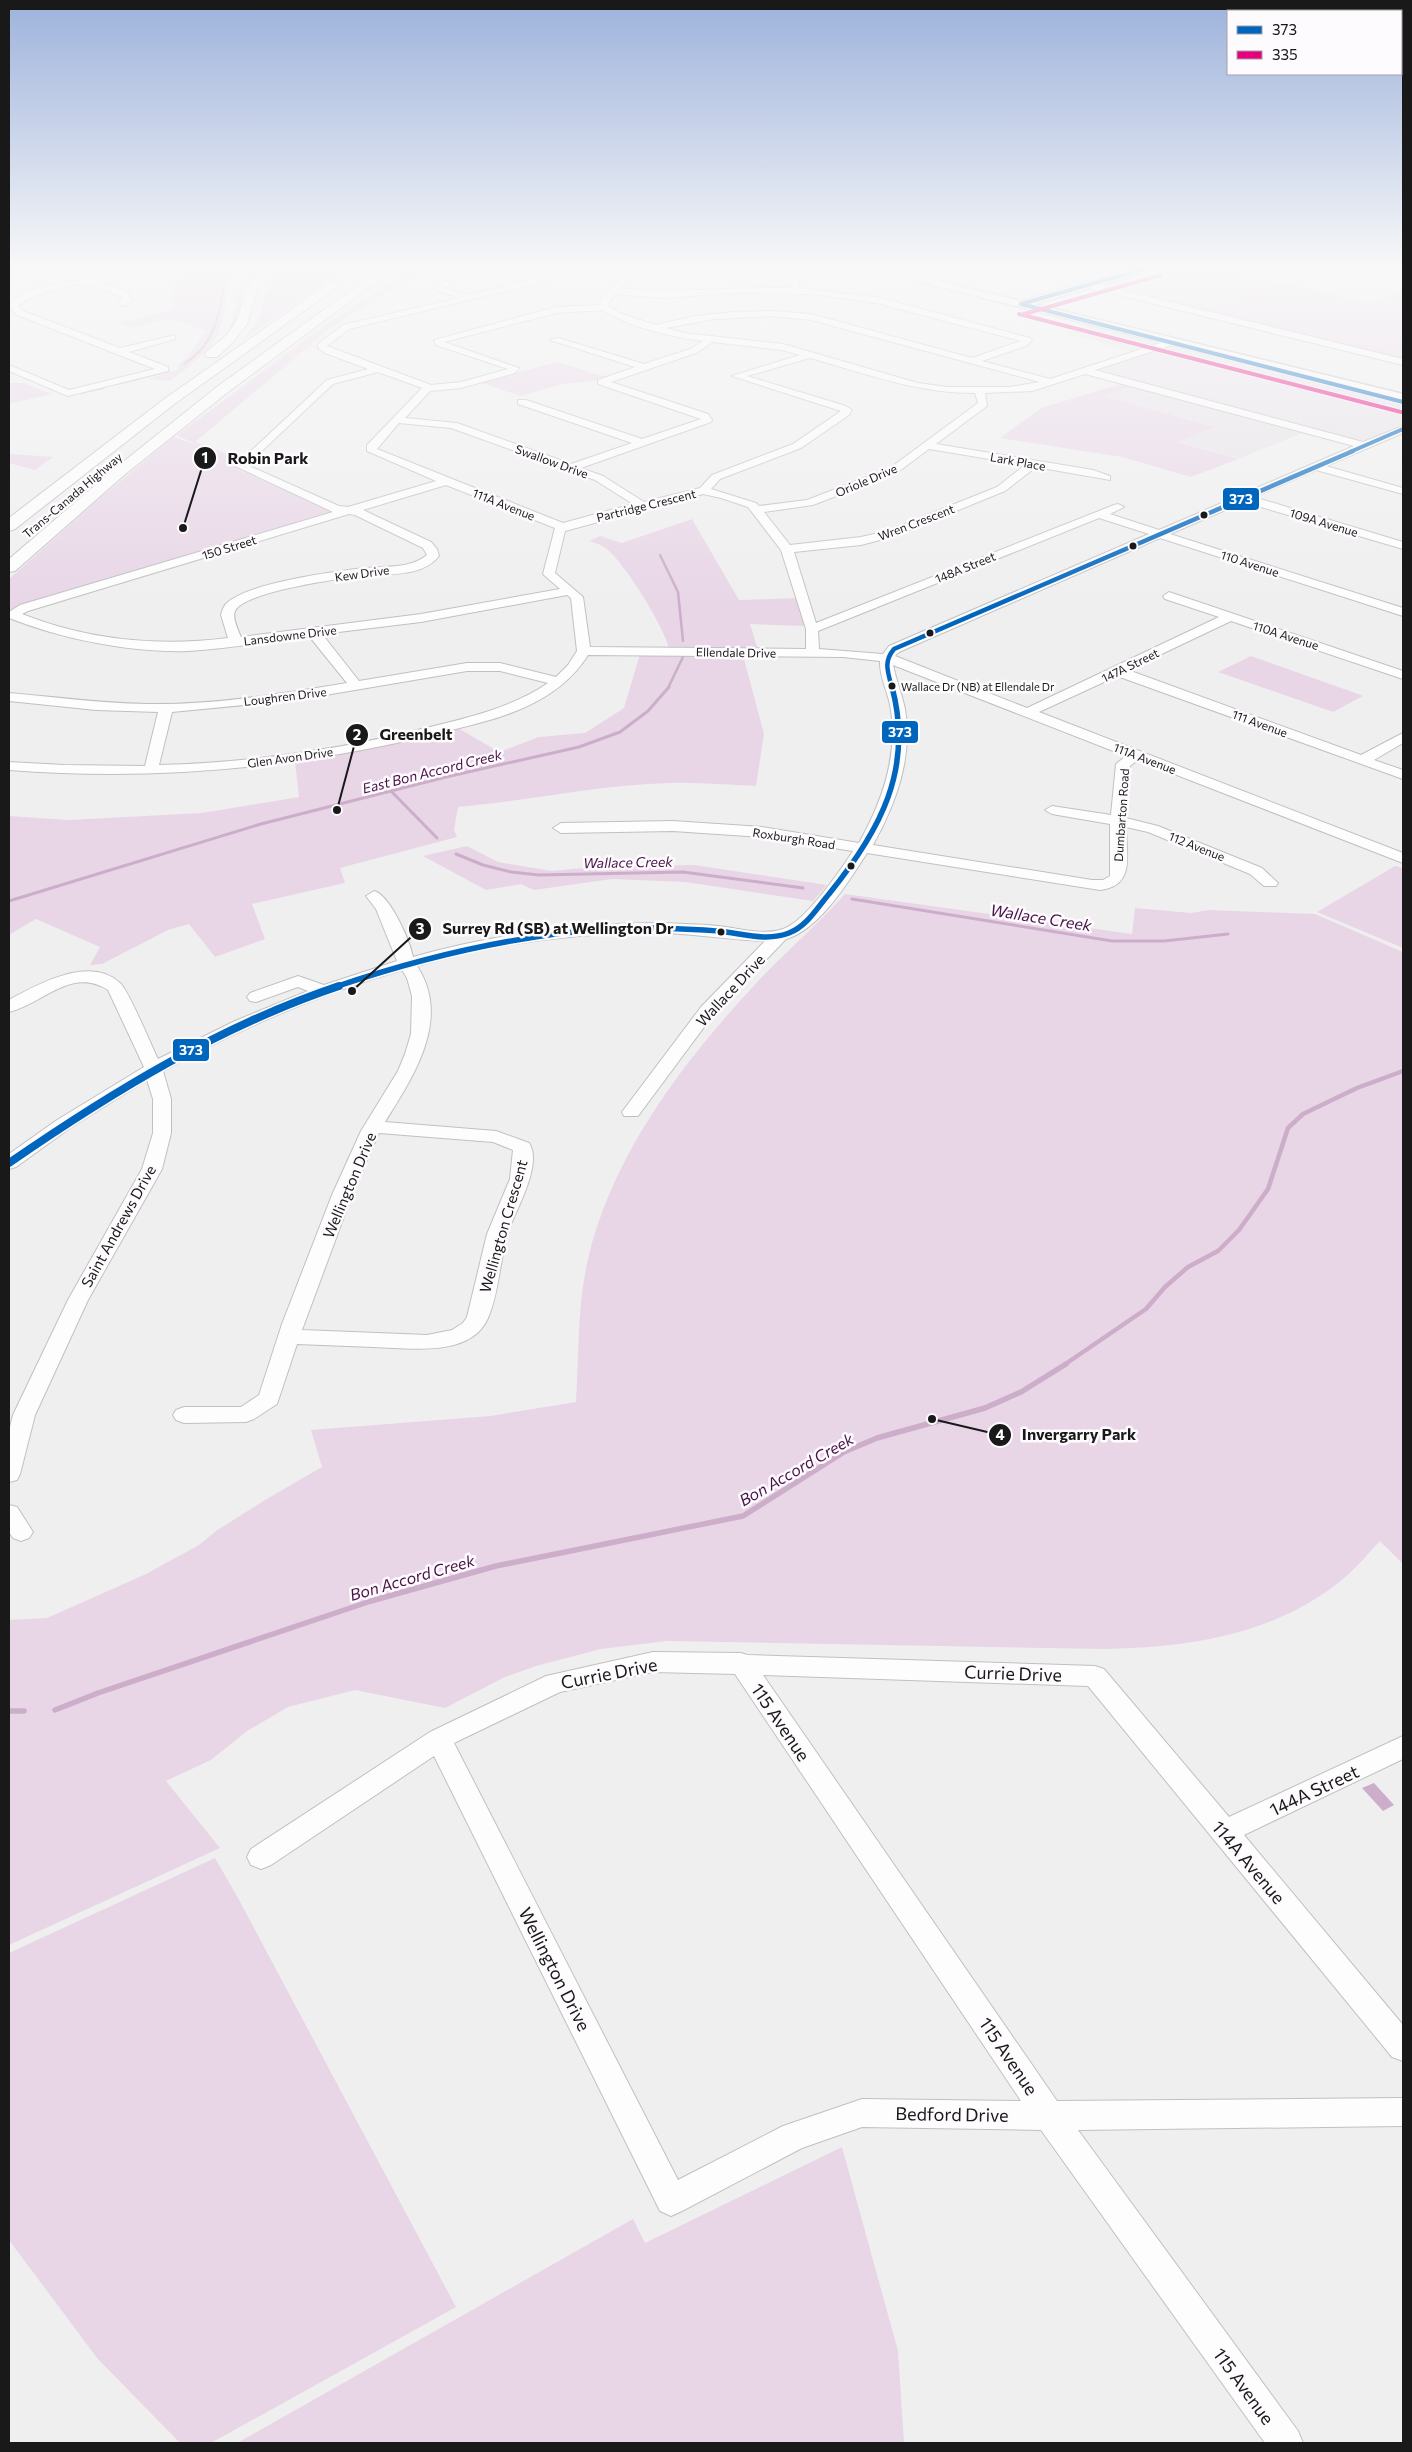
<svg xmlns="http://www.w3.org/2000/svg" width="1412" height="2452" viewBox="0 0 1412 2452" font-family="Commissioner,sans-serif">
<rect width="100%" height="100%" fill="#f0eff0"/>
<path fill="#e8e2e8" d="M1171 265H1202L1282 283 1199 310 1101 286Z
M1092 324 1156 341 1159 343 1134 352 1064 333Z
M1168 346H1178L1403 404V424L1362 442 1096 371Z
M1132 386 1305 432 1238 459 1176 441 1213 426 1103 396Z"/>
<path fill="#e8d6e7" d="M202 265H247C218 285 231 305 219 331 210 352 188 367 170 381L148 379 179 369 177 366 186 359 206 331 171 319 129 328 116 321 133 320 172 310 174 284Z
M259 265H272C230 284 250 296 233 328H230C240 302 232 284 259 265Z
M299 265H352L243 340 260 317 265 295 273 283 272 280 281 273Z
M422 265H440L406 281 333 326 195 442 241 459 235 465 237 469 329 509 330 512 9 611V579L101 497 174 437 199 446 177 435 314 333 381 289Z
M1282 283 1370 303 1403 291V359L1199 310Z
M558 362 606 377 598 380 563 384 521 396 478 382Z
M9 383H24L52 394 9 404Z
M1124 383 1132 386 1104 396 1215 427 1177 442 1238 459 1191 477 1122 457 1000 438 1041 408Z
M12 454 53 457 35 470 9 463V456Z
M692 519 739 600 799 598 805 626 750 624 758 650 669 649C665 628 622 558 604 547 600 544 594 543 589 541L600 536 622 543Z
M640 654 743 655 764 734 756 786C727 785 698 782 669 783 598 785 528 801 458 807L454 830 457 837 340 868 345 883 252 904 265 939 215 957 189 924 168 930 102 964 90 965 100 947 36 919 9 935V816L69 820 202 813 299 797 295 761 369 749 458 728 499 752 539 737 585 733 624 708Z
M1251 656 1361 695 1363 696 1333 712 1218 672Z
M467 846 498 862 552 871 594 867 694 865 827 885 813 901 685 882 612 879 534 890 521 884 486 890 423 856Z
M1395 866 1403 868V948L1317 912Z
M845 894 1132 934 1135 908 1191 913 1209 910 1315 914 1403 952V1564L1380 1541C1365 1557 1351 1574 1333 1587 1267 1636 1184 1648 1104 1649L667 1641 601 1649 536 1666 505 1677 445 1708 355 1690 288 1707 247 1731 211 1760 166 1781 220 1848 9 1945V1620L47 1618 146 1574 199 1545 216 1531 265 1500 322 1467 311 1430 490 1416 576 1402C579 1354 577 1307 588 1259 613 1152 686 1058 760 979 788 950 818 924 845 894Z
M215 1858 238 1898 456 2307 211 2443H180L97 2358 9 2240V1953Z
M842 2147 898 2351 904 2443H237L633 2219 645 2243Z"/>
<path fill="#ccaeca" d="M1374 1783 1394 1805 1383 1811 1362 1788Z"/>
<g fill="none" stroke-linecap="round" stroke-linejoin="round">
<path stroke="#ccaeca" stroke-width="2" d="M184 364C213 346 219 318 224 286
M117 384 169 371
M80 393 103 388"/>
<path stroke="#ccaeca" stroke-width="2.5" d="M660 555 678 592 683 641
M668 688 683 657"/>
<path stroke="#ccaeca" stroke-width="3" d="M391 791 437 838
M456 854 483 865 511 872 539 875 683 872 803 888
M852 899 1112 941H1164L1228 934
M9 901 261 824 446 777 579 747 620 732 648 711 669 687"/>
<path stroke="#ccaeca" stroke-width="4.5" d="M1064 1365 1146 1309 1165 1287 1188 1267 1218 1251 1239 1230 1268 1189 1288 1128 1303 1114 1357 1088 1403 1071"/>
<path stroke="#ccaeca" stroke-width="5.5" d="M55 1710 98 1693 371 1601 496 1566 743 1516 844 1452 877 1438 985 1408 1021 1392 1066 1364
M9 1711H24"/>
<g stroke="#c1c0c1" stroke-width="2">
<path id="minor" d="M27 265H42L9 273V269Z
M140 265H150L137 274 103 283 128 293 132 300 125 306 118 304 123 299 122 297C112 293 102 287 92 285 76 282 30 294 18 306L23 311 120 348 175 335V339L129 352 168 367V371L68 396 9 371V365L69 390 155 369 17 315 9 306C27 276 108 285 140 265Z
M486 265H496L490 268Z
M510 265H523L557 274 595 265H609L630 272 717 265H745L793 277 799 283V288L881 298 1030 338 1032 340 1026 346 982 361 1050 379 1172 339 1177 342 1175 344 1095 370 1363 442 1403 426V433L1326 466 1403 488V494L1316 470 1254 497 1403 542V549L1244 502 1170 534 1403 608V616L1160 538 899 652 895 656 1027 708 1219 617 1165 599 1163 596 1169 592 1403 671V679L1231 621 1128 670 1361 755 1403 733V743L1374 760 1403 770V779L1117 676 1039 712 1403 853V863L1138 760 1130 766 1126 818 1158 826 1262 868 1278 883 1276 886H1264L1250 874 1148 832 1126 827C1126 854 1136 886 1100 890L867 853C849 881 819 930 786 939L713 1015 638 1116H624L622 1112 701 1007 765 941C731 940 697 934 662 933 579 932 496 943 417 966 452 1019 413 1077 385 1122L496 1131 529 1143C542 1162 520 1203 512 1222 499 1253 501 1288 488 1318 471 1358 408 1348 373 1347 348 1346 323 1345 297 1344L277 1404 254 1419 246 1422 184 1423 176 1420 173 1415 176 1410 184 1407H241L259 1395 282 1324 332 1195 361 1131 398 1071 405 1054 411 1034 412 996 407 978 402 970C319 994 239 1029 163 1071L171 1099V1133L162 1169 88 1300 35 1415 20 1474 17 1480 9 1482V1431L13 1415 68 1300 142 1169 153 1133V1099L147 1080 70 1128 16 1167 9 1169V1154L57 1120 144 1067 108 990C72 966 42 1004 9 1012V1000C38 984 90 955 120 983 129 991 151 1045 158 1059L235 1021 308 991 298 987 256 1002 250 1001 247 997 250 993 298 976 324 985 397 961 376 909 366 896 374 891C390 895 410 941 413 957 494 934 578 923 661 923 680 924 699 924 718 926 738 928 763 936 783 929 805 922 840 871 853 851L762 837 673 831 561 833 553 828 561 823 673 821 762 827 859 843C882 802 898 757 891 710 889 694 879 677 880 661L843 657 588 655C554 709 489 721 431 735 292 769 151 781 9 770V762L64 765 145 766 158 712 96 710 9 701V693C54 697 100 703 146 704 213 705 281 694 347 683L309 636C269 641 229 649 188 651 131 653 62 639 9 618V612L20 605 333 512 235 466 327 380 368 369 325 353 318 348V344L343 325 458 298 432 288 445 281 452 283 444 288 468 295 548 276ZM601 268 623 276 601 300 600 305 556 307 434 340 436 345 508 369 461 382 431 385 327 346 349 329ZM733 269 750 270 787 281 791 284V288C734 287 677 293 621 289L632 277ZM730 293 814 294 880 304 1021 341 972 358 811 314 772 311 734 312 695 316 656 325 619 313 609 306V302L616 294 664 298ZM603 310C625 326 675 338 703 341L690 349 644 364 558 338 550 340 635 367 598 380V384L701 419 642 439 526 400H518V404L632 443 571 464 457 423 405 418 430 391 461 388 515 373 519 368 444 342 556 313ZM772 316 811 320 1040 382 1010 387H947L918 383 783 344 684 333 666 328 714 319ZM713 342 782 350 800 355 732 376 841 411 793 444 712 475 700 488 644 502 603 476 581 468 711 422 712 420 708 414 611 382 696 353ZM810 358C867 374 916 393 975 393L978 403 890 468 807 500 759 506 756 503 711 489 720 479 801 448 849 415 852 410 846 406 747 376ZM378 372 422 388 367 445V451L436 481 348 507 339 506 247 465 333 384ZM1085 374 1354 446 1159 530 1110 514 1124 507 1118 504 1114 505 816 623 794 552 861 545 895 536 1005 491 1036 467 1110 480V476L1093 470 936 444 987 406 985 393 1032 391ZM399 423 451 428 595 480 633 504 563 523 377 449ZM929 449 1025 465 997 487 887 531 861 537 790 545 764 512 813 505 898 472ZM446 485 555 528 543 574 560 589 421 614 241 637C238 630 232 618 235 611 243 592 341 578 363 576 387 573 422 578 439 556L437 549 431 542 363 510ZM703 494 721 498 748 507 781 550 806 629V649L590 647 583 597 555 573 565 531ZM349 514 355 515 423 548 427 555C410 569 385 566 364 568 332 572 253 582 228 602 224 605 222 610 221 615L228 638C159 647 87 640 22 614L28 611ZM1099 518 1149 534 889 646 883 654 819 649 818 631ZM567 595 571 598 577 651 568 665 556 677 500 663H467L359 681 322 634 421 622ZM893 665 1126 756 1116 764 1111 815 1052 806 1045 810 1052 814 1110 824V876L1103 880H1092L873 845C896 803 913 758 905 709 902 694 896 680 893 665ZM467 671H500L548 683C513 707 471 717 430 727 342 749 251 763 159 765L172 712 296 700ZM379 1133 493 1142 513 1150 510 1179 487 1234 467 1317 463 1323 452 1330 427 1335 302 1330 352 1195Z
M864 265H909L913 268C904 274 872 272 864 265Z
M1088 282 1403 359V365L1085 287V283Z
M9 1505 17 1507 33 1532 29 1538 21 1541 13 1538 9 1532Z
M653 1652 741 1653 747 1655 1095 1666 1104 1669 1229 1817 1403 1736V1759L1244 1835 1403 2025V2061L1392 2057 1088 1686 763 1675 1057 2101 1403 2098V2126L1078 2130 1298 2431 1303 2443H1265L1041 2130 862 2127 802 2148 682 2211 671 2216 660 2211 434 1756 271 1865 261 1869 251 1865 247 1857 251 1849 430 1732 546 1676ZM653 1672 735 1674 1021 2101 862 2099 783 2126 678 2180 454 1743 560 1692Z"/>
</g>
<g stroke="#c1c0c1" stroke-width="3">
<path id="major" d="M896 265H908L925 276 940 281 1021 301 1147 265H1163L1162 267 1034 304 1403 394V402L932 285 917 280Z"/>
</g>
<g stroke="#c1c0c1" stroke-width="2">
<path id="highway" d="M271 265H286L260 282 247 324 234 341 217 357H207L205 354 207 351C217 343 229 335 235 323 248 298 240 278 271 265Z
M386 265H399L228 392 123 476 15 571 9 572V559L113 470 218 386Z
M332 281 336 282 338 285 336 288 173 405 15 529 9 531V518L163 400Z"/>
</g>
<use href="#minor" fill="#fdfdfd" fill-rule="evenodd"/>
<use href="#major" fill="#fdfdfd" fill-rule="evenodd"/>
<use href="#highway" fill="#fdfdfd" fill-rule="evenodd"/>
<g stroke="#fefbfe" stroke-width="5.5">
<path id="bus-1-far3" d="M1021 304 1403 402
M1021 304 1158 265
M1350 452 1403 429"/>
</g>
<g stroke="#fefbfe" stroke-width="7">
<path id="bus-1-far2" d="M892 688C888 672 883 662 894 649L1353 451"/>
</g>
<g stroke="#fefbfe" stroke-width="9">
<path id="bus-1-far1" d="M335 987C429 955 524 933 623 928 655 927 686 929 718 931 741 933 766 942 789 933 807 926 817 908 829 894 880 831 914 769 892 687"/>
</g>
<g stroke="#fefbfe" stroke-width="11">
<path id="bus-1" d="M9 1163C112 1092 220 1026 339 986"/>
</g>
<g stroke="#fefbfe" stroke-width="5.5">
<path id="bus-2" d="M1019 314 1401 412
M1024 314 1161 275"/>
</g>
<use href="#bus-1-far3" stroke="#0065bd" stroke-width="4"/>
<use href="#bus-1-far2" stroke="#0065bd" stroke-width="4.5"/>
<use href="#bus-1-far1" stroke="#0065bd" stroke-width="5.5"/>
<use href="#bus-1" stroke="#0065bd" stroke-width="8"/>
<use href="#bus-2" stroke="#e5007d" stroke-width="4"/>
</g>
<linearGradient id="sky" x2="0" y2="1"><stop stop-color="#9db2dc"/><stop offset="0.44" stop-color="#f8f8f8"/><stop offset="1" stop-color="#f8f8f8" stop-opacity="0"/></linearGradient>
<rect width="1412" height="608" fill="url(#sky)"/>
<g fill="#1a191a" stroke="#fefbfe" stroke-width="2">
<circle cx="1204" cy="515" r="4.5"/>
<circle cx="1133" cy="546" r="4.5"/>
<circle cx="930" cy="633" r="4.5"/>
<circle cx="892" cy="686" r="4.5"/>
<circle cx="851" cy="866" r="4.5"/>
<circle cx="721" cy="932" r="4.5"/>
</g>
<g text-anchor="middle" dominant-baseline="central" stroke-width="5" stroke-linejoin="round" paint-order="stroke">
<g font-size="11" fill="#1a191a" stroke="#fefbfe" text-anchor="start">
<text x="901" y="686">Wallace Dr (NB) at Ellendale Dr</text>
</g>
<g font-size="12" fill="#1a191a" stroke="#fefbfe">
<text transform="translate(552 461) rotate(20)">Swallow Drive</text>
<text transform="translate(1018 461) rotate(10)">Lark Place</text>
<text transform="translate(866 480) rotate(-23)">Oriole Drive</text>
<text transform="translate(72 495) rotate(-40)">Trans-Canada Highway</text>
<text transform="translate(504 504) rotate(22)">111A Avenue</text>
<text transform="translate(646 505) rotate(-14)">Partridge Crescent</text>
<text transform="translate(916 522) rotate(-21)">Wren Crescent</text>
<text transform="translate(1324 522) rotate(17)">109A Avenue</text>
<text transform="translate(229 547) rotate(-17)">150 Street</text>
<text transform="translate(1250 563) rotate(18)">110 Avenue</text>
<text transform="translate(965 567) rotate(-22)">148A Street</text>
<text transform="translate(362 573) rotate(-8)">Kew Drive</text>
<text transform="translate(290 635) rotate(-7)">Lansdowne Drive</text>
<text transform="translate(1286 635) rotate(18)">110A Avenue</text>
<text transform="translate(736 652) rotate(1)">Ellendale Drive</text>
<text transform="translate(1130 665) rotate(-26)">147A Street</text>
<text transform="translate(285 696) rotate(-7)">Loughren Drive</text>
<text transform="translate(1260 723) rotate(20)">111 Avenue</text>
<text transform="translate(290 757) rotate(-8)">Glen Avon Drive</text>
<text transform="translate(1145 758) rotate(21)">111A Avenue</text>
<text transform="translate(1121 815) rotate(-86)">Dumbarton Road</text>
<text transform="translate(794 838) rotate(9)">Roxburgh Road</text>
<text transform="translate(1197 846) rotate(22)">112 Avenue</text>
</g>
<g font-size="14" font-style="italic" fill="#481347" stroke="#fefbfe">
<text transform="translate(432 771) rotate(-14)">East Bon Accord Creek</text>
<text transform="translate(628 862) rotate(-1)">Wallace Creek</text>
</g>
<g font-size="15" fill="#1a191a" stroke="#fefbfe">
<text transform="translate(730 990) rotate(-47)">Wallace Drive</text>
<text transform="translate(349 1185) rotate(-67)">Wellington Drive</text>
<text transform="translate(118 1226) rotate(-61)">Saint Andrews Drive</text>
<text transform="translate(503 1226) rotate(-74)">Wellington Crescent</text>
</g>
<g font-size="16" font-style="italic" fill="#481347" stroke="#fefbfe">
<text transform="translate(1041 917) rotate(9)">Wallace Creek</text>
<text transform="translate(796 1469) rotate(-30)">Bon Accord Creek</text>
<text transform="translate(412 1577) rotate(-16)">Bon Accord Creek</text>
</g>
<g font-size="18" fill="#1a191a" stroke="#fefbfe">
<text transform="translate(609 1673) rotate(-11)">Currie Drive</text>
<text transform="translate(1013 1673) rotate(2)">Currie Drive</text>
<text transform="translate(781 1722) rotate(56)">115 Avenue</text>
<text transform="translate(1314 1790) rotate(-25)">144A Street</text>
<text transform="translate(1249 1862) rotate(50)">114A Avenue</text>
<text transform="translate(555 1969) rotate(63)">Wellington Drive</text>
<text transform="translate(1009 2056) rotate(56)">115 Avenue</text>
<text transform="translate(952 2114) rotate(1)">Bedford Drive</text>
<text transform="translate(1244 2386) rotate(54)">115 Avenue</text>
</g>
</g>
<path fill="none" stroke="#1a191a" stroke-width="2" d="M183 528L205 458M337 810L357 735M352 991L420 929M932 1419L1000 1435"/>
<g fill="#1a191a" stroke="#fefbfe" stroke-width="2">
<circle cx="183" cy="528" r="5"/>
<circle cx="337" cy="810" r="5"/>
<circle cx="352" cy="991" r="5"/>
<circle cx="932" cy="1419" r="5"/>
<circle cx="205" cy="458" r="12"/>
<circle cx="357" cy="735" r="12"/>
<circle cx="420" cy="929" r="12"/>
<circle cx="1000" cy="1435" r="12"/>
</g>
<g font-size="15" text-anchor="middle" font-weight="bold" fill="#fff">
<text x="205" y="463">1</text>
<text x="357" y="740">2</text>
<text x="420" y="934">3</text>
<text x="1000" y="1440">4</text>
</g>
<g font-size="16" text-anchor="middle" font-weight="bold" fill="#1a191a" stroke="#fefbfe" stroke-width="5" stroke-linejoin="round" paint-order="stroke">
<text x="268" y="464">Robin Park</text>
<text x="416" y="740">Greenbelt</text>
<text x="558" y="934">Surrey Rd (SB) at Wellington Dr</text>
<text x="1079" y="1440">Invergarry Park</text>
</g>
<g stroke="#fefbfe" stroke-width="2">
<rect x="1222" y="487" width="38" height="24" rx="5" fill="#0065bd"/>
<rect x="881" y="720" width="38" height="24" rx="5" fill="#0065bd"/>
<rect x="172" y="1038" width="38" height="24" rx="5" fill="#0065bd"/>
</g>
<g font-size="14" text-anchor="middle" font-weight="bold" fill="#fff">
<text x="1241" y="504">373</text>
<text x="900" y="737">373</text>
<text x="191" y="1055">373</text>
</g>
<rect width="1412" height="2452" fill="none" stroke="#1a191a" stroke-width="20"/>
<rect x="1227" y="10" width="175" height="65" fill="#fefbfe" stroke="#a3a1a3"/>
<rect x="1237" y="26" width="25" height="8" fill="#0065bd" stroke="#a3a1a3"/>
<text x="1272" y="35" font-size="15" fill="#1a191a">373</text>
<rect x="1237" y="51" width="25" height="8" fill="#e5007d" stroke="#a3a1a3"/>
<text x="1272" y="60" font-size="15" fill="#1a191a">335</text>
</svg>
